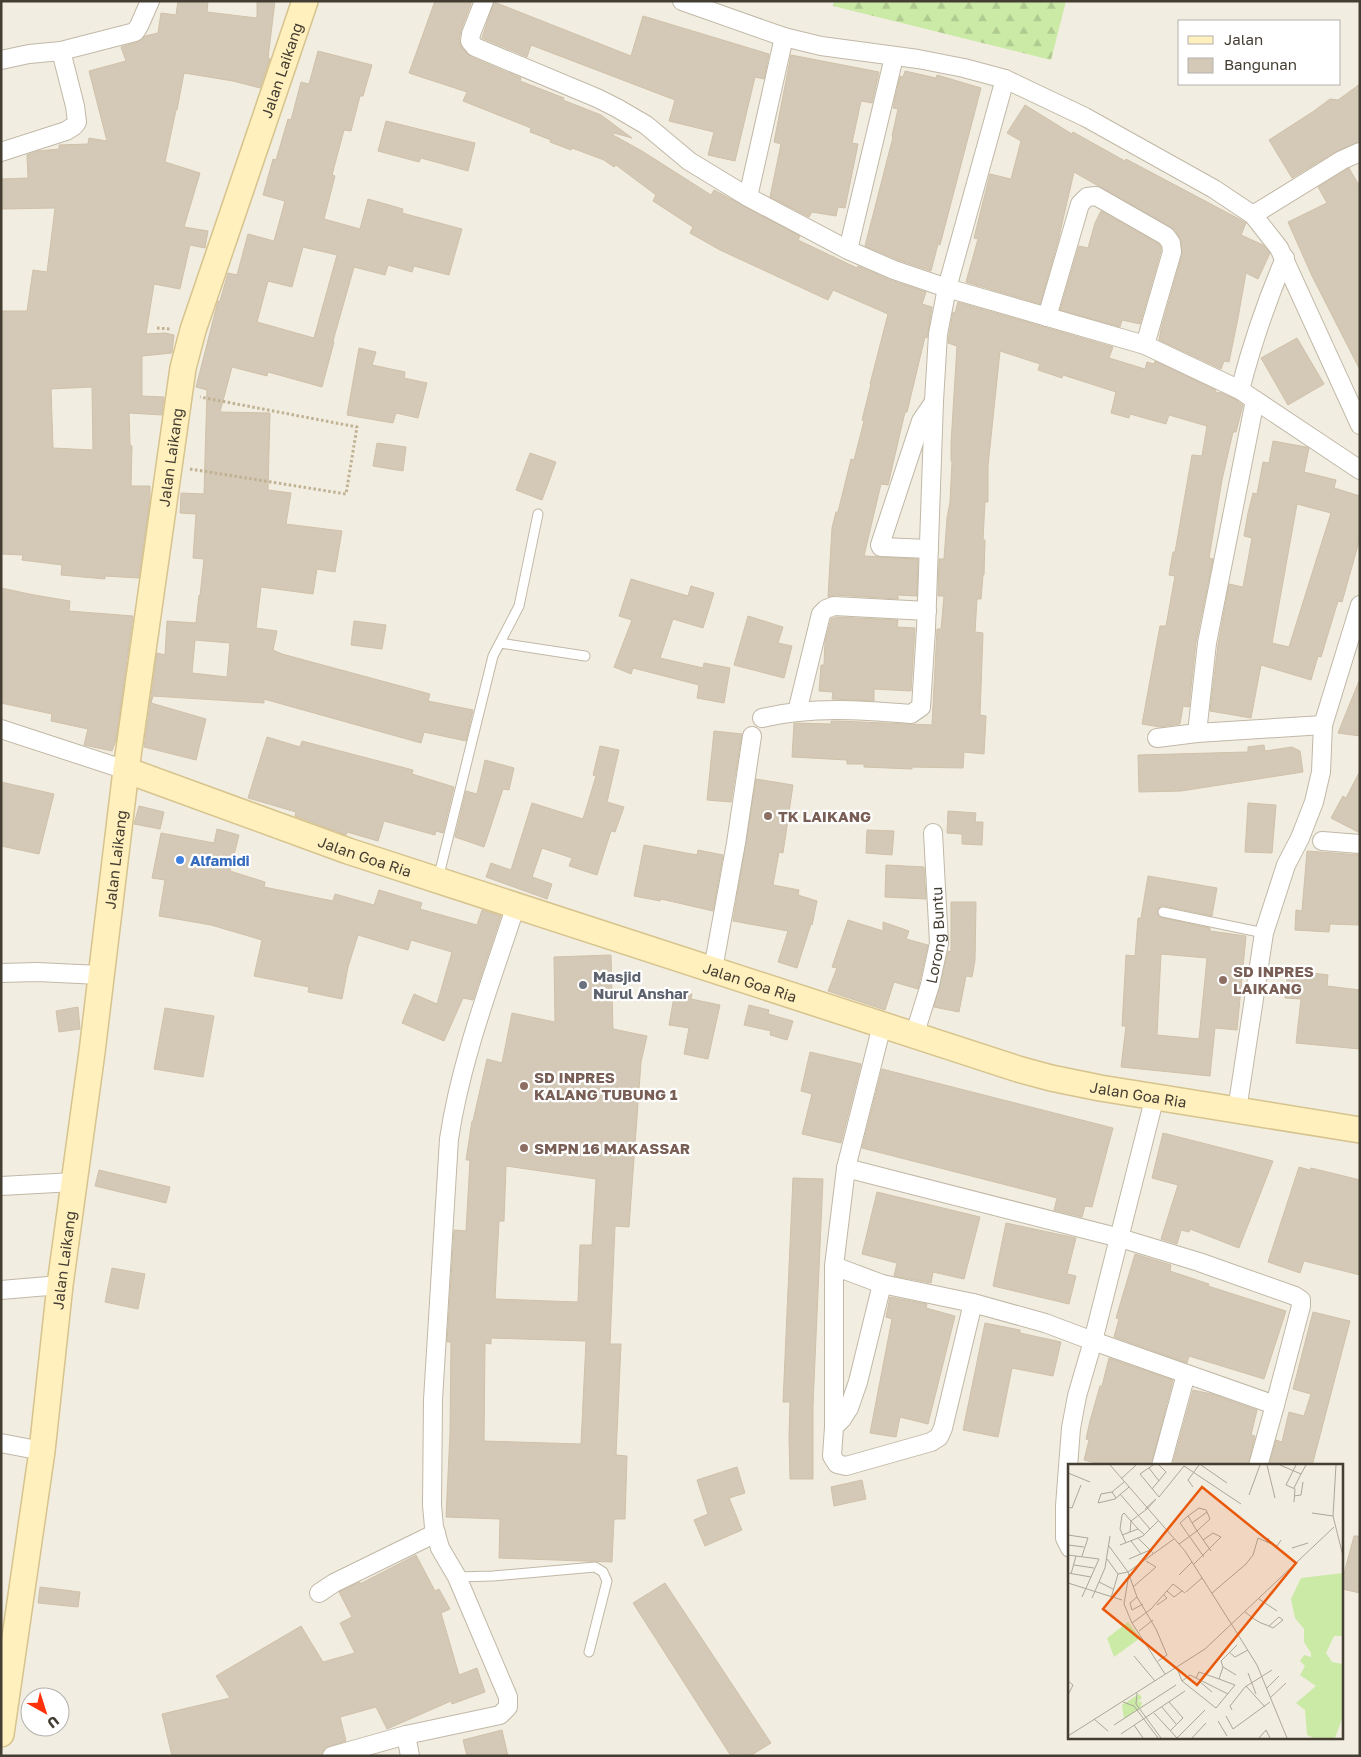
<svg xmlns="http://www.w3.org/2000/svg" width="1361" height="1757" viewBox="0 0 1361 1757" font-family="'Golos Text',sans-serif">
<defs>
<pattern id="forest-firs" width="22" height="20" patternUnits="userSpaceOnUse" patternTransform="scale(1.25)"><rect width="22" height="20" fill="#cbeaa6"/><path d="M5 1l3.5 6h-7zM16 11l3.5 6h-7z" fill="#b0ca8f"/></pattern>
</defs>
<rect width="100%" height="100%" fill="#f2ede1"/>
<path fill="url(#forest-firs)" d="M834 1H1066L1051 60 833 6Z"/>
<path fill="#d4c9b6" stroke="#d0c1a9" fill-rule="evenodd" d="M178 1H208L207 12 257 18V1H275L268 58 270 59 260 88 233 81 184 73 177 110H176L165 162 200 173 184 227 208 231 205 248 190 245 180 289 154 284 146 334 165 333 174 335 172 353 142 356V396L164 397 162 415 129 413 130 445 132 446 131 486H150V499L139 578 105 576V579L61 575 62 565 22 560 23 555 1 554V311H27L33 270 47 272 55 208 1 209V179L28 178 27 155 38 151 59 149V145L88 144 89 138 107 141 89 71 126 61 121 47 138 42 145 36 158 33 161 13 176 15ZM92 387 93 450 53 448 51 389Z
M435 1H472L461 30 459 40 462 48 471 57 521 78 520 81 564 98 563 100 601 115 632 138 614 133 613 135 642 151 711 195 714 190 800 236 798 240 857 268 858 266 890 280 926 292 922 304 932 307 927 338 925 337 907 412H905L888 485 881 484 864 556 918 559 917 596 898 595V599L835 595 828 597 832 528 836 512H838L851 459 854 460 864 421 862 420 871 384H870L888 314 833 290 828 300 720 250 690 233 693 227 653 201 656 195 616 165 614 167 604 160 572 148 571 150 550 142 551 140 530 132 531 128 463 101 467 92 409 73Z
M494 2 631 56 643 16 769 54 764 79 755 77 735 161 708 155 714 132 669 121 675 100 531 45 527 57 482 38Z
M318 51 372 65 363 96H360L351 131 344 130 332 175 335 176 324 219 360 229 368 199 403 209 402 213 462 229 449 275 414 266 412 272 388 265 385 275 354 267 333 341 334 342 322 387 268 372 267 376 232 367 220 412 270 413 268 490 291 493 286 524 342 531 335 572 317 569 313 594 261 587 256 628 277 631 273 650 282 654 430 694 428 701 473 710 466 741 424 732 421 743 264 699V703L153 696 151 703 206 719 196 760 144 747 157 653 165 655 167 621 196 623 199 595 200 596 204 559 193 558 196 514 180 513 181 493 204 494 207 390 196 387 218 301H220L228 273 237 275 248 234 274 241 285 201 263 195 273 159 276 160 288 119 291 120 301 82 309 84ZM303 247 337 255 314 338 257 322 268 281 292 287ZM195 640 230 643 227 677 192 673Z
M791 55 879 72 872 103 861 101 852 143 858 144 845 208 838 207 836 216 812 212 809 217 770 197 781 144 774 142Z
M905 71 936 78 937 75 981 88 940 245 938 244 931 271 898 260 865 246 893 137 892 136 898 109 893 108 900 76 903 77Z
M1360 84V142L1337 151 1292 178 1269 140 1314 111 1330 99 1338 100Z
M1025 105 1072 134 1073 132 1125 161 1126 159 1241 220 1246 223 1241 235 1263 245 1270 253 1258 279 1246 273 1238 318 1229 362 1224 361 1221 369 1159 340 1161 329 1182 255 1181 241 1175 230 1074 172 1058 241 1040 304 966 282 978 239 974 238 990 174 1011 179 1021 141 1007 133Z
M386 121 475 143 468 171 421 158 419 162 378 151Z
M1349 168 1360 187V370L1312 276 1288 222 1327 203 1318 187Z
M1101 211 1159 244 1161 247V251L1140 324 1122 320 1120 327 1060 310 1079 246 1088 248 1095 223Z
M958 302 1113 347 1109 358 1145 369 1147 362 1154 364 1155 361 1216 390 1215 392 1222 393 1235 399 1243 405 1236 432H1233L1222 480 1209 558 1213 559 1196 642 1189 707 1183 706 1180 724 1160 727 1142 724 1160 626H1166L1175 576 1169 575 1173 552H1175L1192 455 1202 456 1207 426 1169 415 1166 424 1130 414 1129 418 1111 413 1116 392 1063 375 1062 378 1038 370 1040 364 1000 351 988 466V502H985L983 540H985L984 575H983L981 599H977L975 632 983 633 980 715 986 716 984 754 964 752 963 768 912 767V769L864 767V764H847V760L792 757 794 723 831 724V721H837L932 725 937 629H941L944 596H938L939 559H944L947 518 950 502 952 461H951V443L957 346 948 343 949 335 953 312 955 313Z
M1297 338 1324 384 1288 405 1261 358Z
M359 348 376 352 372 365 405 372 404 378 427 383 418 418 396 413 393 423 347 415Z
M1273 441 1306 447 1309 448 1304 472 1336 480 1334 488 1360 496V538L1342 602 1338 601 1321 657 1318 656 1311 680 1261 665 1251 718 1210 711 1218 645 1229 584 1243 587 1252 538 1244 536 1248 513 1253 493 1257 494 1263 462 1269 463ZM1297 504 1331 513 1289 647 1272 643Z
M377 443 406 447 403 471 373 466Z
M530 453 556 462 542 500 516 490Z
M631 579 688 596 691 586 714 593 703 628 673 619 660 658 703 668 704 663 730 668 724 703 697 698 699 685 633 668 631 674 614 667 632 620 619 616Z
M1 588 34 595 70 601 69 611 133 616 116 740 112 751 84 745 88 729 51 721 52 714 1 703Z
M748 616 783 627 778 643 792 646 784 678 734 665Z
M836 617 898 620 897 627 915 628 911 691 874 689V701L832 699 833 692 819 691 821 665H824L825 642 831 619Z
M354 621 386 625 382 649 351 645Z
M1359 681 1360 736 1338 733Z
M714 731 742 734 731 802 707 800Z
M267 737 300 747 302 741 413 770 412 774 454 787 443 833 436 831 435 835 384 821 378 841 347 832 346 835 338 832 295 816 296 812 248 798Z
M1264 745 1265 751 1292 747 1300 751 1303 772 1181 791 1139 792 1138 755 1248 752V747Z
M600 746 619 750 607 802 624 807 615 832 611 831 597 875 569 866 572 858 542 848 532 877 552 884 547 899 486 877 491 863 511 870 532 803 583 819 596 776 593 775Z
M485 760 514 768 509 790 503 789 484 847 455 837 466 791 477 794Z
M1360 771V833L1331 818 1343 796 1346 798Z
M756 779 793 785 783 853 779 852 773 885 799 890 798 895 817 901 812 925 811 924 797 968 778 962 788 931 733 921Z
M1 782 54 794 39 854 1 846Z
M1248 803 1276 805 1272 853 1245 852Z
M139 806 164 812 160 829 134 824Z
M948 811 976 813 975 822H983L982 845 962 844V834L947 833Z
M217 829 239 835 230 871 265 882 264 887 333 901 335 894 374 905 379 890 422 903 420 909 477 925 482 910 501 916 473 1000 463 998 444 1041 402 1023 414 994 437 1004 452 952 411 940 408 950 358 935 348 967 342 999 308 992 309 987 254 976 262 940 211 925 159 916 165 880 152 878 161 833 214 843Z
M867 830 894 831 892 855 866 853Z
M644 845 697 855 698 850 723 855 713 911 661 899 660 901 634 896Z
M1307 851 1360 855V925L1330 924 1329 932 1295 930 1296 910 1302 911Z
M886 865 924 867 926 899 885 897Z
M1148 876 1217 888 1212 916 1164 906H1161L1157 910 1159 917 1210 928V931L1246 936 1237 1030 1215 1028 1210 1076 1121 1067 1126 1026H1122L1126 955 1135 956 1138 918H1141ZM1161 954 1207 958 1199 1039 1157 1035Z
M951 902H976L975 960 972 977 966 976 959 1012 934 1007 948 951 951 952Z
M848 920 883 931V922L909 931 906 939 928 945 918 989 894 982 885 1010 828 991 837 968 832 967Z
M611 955 613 1029 647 1036 641 1062 629 1227 615 1226 610 1344H621L616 1455 627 1456 625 1519H614L612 1562 499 1558 500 1519 446 1517 450 1433 451 1342H447L454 1230 466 1231 470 1160H466L472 1121H473L487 1059 502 1063 512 1013 555 1022 554 957ZM506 1166 596 1179 592 1245H580L578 1302 495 1299 499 1221H504ZM491 1338 586 1341 581 1444 484 1441 485 1343 491 1344Z
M1288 970 1328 975 1327 986 1360 990V1049L1296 1043 1301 999 1285 998Z
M675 991 692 994 691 999 720 1005 708 1059 684 1054 689 1028 669 1025Z
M749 1005 769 1010 768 1014 793 1021 787 1040 770 1035 771 1031 744 1025Z
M78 1007 80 1029 59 1032 56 1011Z
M165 1008 214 1016 203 1077 154 1069Z
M810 1052 861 1064 841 1143 802 1134 812 1094 801 1091Z
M882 1069 1113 1128 1092 1207 1085 1206 1082 1217 1054 1210 1057 1198 862 1148Z
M1163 1133 1273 1161 1239 1248 1190 1229 1189 1232 1181 1230 1177 1244 1161 1239 1178 1185 1152 1178Z
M1299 1167 1310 1170 1311 1168 1360 1180V1275L1304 1261 1300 1273 1268 1262Z
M99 1170 170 1187 166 1203 95 1186Z
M793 1178 823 1179 813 1405V1479H790L789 1437 790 1402H783Z
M877 1192 980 1217 964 1279 933 1272 931 1283 894 1276 897 1263 862 1254Z
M1006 1223 1076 1238 1067 1274 1076 1276 1069 1304 993 1286Z
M1135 1254 1171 1265 1170 1271 1209 1284 1208 1286 1286 1311 1264 1379 1189 1356 1187 1363 1114 1337 1119 1319 1116 1318Z
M112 1268 145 1274 138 1309 105 1302Z
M890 1297 927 1304 926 1308 955 1316 928 1424 900 1417 896 1437 870 1433 892 1319 886 1317Z
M1313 1312 1350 1321 1312 1466H1269L1276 1440 1282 1442 1289 1412 1304 1416 1311 1394 1293 1389Z
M985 1323 1020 1330V1333L1061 1342 1053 1376 1012 1368 998 1437 963 1430Z
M1109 1358 1173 1380 1151 1466H1108L1084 1460 1089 1440 1086 1439 1090 1421 1100 1386H1102Z
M1193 1390 1212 1394 1257 1410 1251 1435 1255 1436 1248 1466H1172Z
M737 1467 745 1493 729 1498 742 1530 705 1546 694 1520 708 1514 697 1480Z
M862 1480 866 1499 834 1506 831 1487Z
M1354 1536H1360V1593L1342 1589V1581Z
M416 1555 435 1591 439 1589 450 1609 441 1613 459 1675 477 1668 485 1692 452 1704 451 1701 387 1729 376 1707 340 1717 346 1741 325 1748 322 1756H172L162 1714 230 1698 216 1676 301 1626 323 1662 355 1653 340 1623 352 1617 339 1592 360 1582V1584Z
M665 1583 771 1743 750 1756H731L633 1603Z
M40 1587 80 1592 78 1607 38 1603Z
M502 1730 508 1756H467L463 1740Z"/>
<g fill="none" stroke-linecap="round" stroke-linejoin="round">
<g stroke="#c1b8a6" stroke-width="11">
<path id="lane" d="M500 643 585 656
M438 879 493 656 519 606 538 514
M1163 912 1264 933
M457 1577 493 1576 595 1567 603 1572 607 1581 589 1652"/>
</g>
<g stroke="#c1b8a6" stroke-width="20">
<g id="street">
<path d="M484 1 471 34 470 41 475 47 597 98 617 108 646 125 689 161 748 197 848 250 894 270 947 288 1145 345 1240 390 1360 470"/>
<path d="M682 1 784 37 821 46 918 59 964 68 1005 79 1085 117 1214 189 1253 215 1279 248 1360 425"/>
<path d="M1 60 29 54 61 51 135 32 139 26 150 1"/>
<path d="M1 152 66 131 74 126 77 122 75 106 61 51"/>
<path d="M748 197 784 37"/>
<path d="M1253 215 1342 160 1360 152"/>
<path d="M848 250 894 57"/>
<path d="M1047 317 1080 204 1087 197 1096 196 1166 236 1171 243 1172 252 1145 345"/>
<path d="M1240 390C1252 344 1266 302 1285 258"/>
<path d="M1255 400 1207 643 1197 733 1323 725"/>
<path d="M929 549 881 547 880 545 921 421 934 402"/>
<path d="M797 712 821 614 826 609 834 606 927 611"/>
<path d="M762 718C811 706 862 710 911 714L921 707 926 629 934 401 938 334 947 288 1005 79"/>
<path d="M1 729 126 770"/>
<path d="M1157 738 1197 733"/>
<path d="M1322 841 1360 844"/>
<path d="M713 969 736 843 752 736"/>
<path d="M1 973 37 972 100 975"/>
<path d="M882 1025 846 1168 834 1266V1427L832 1456 837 1464 846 1466 931 1442 939 1437 943 1428 973 1303"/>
<path id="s1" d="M914 1036 930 985 939 943 933 833"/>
<path d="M1155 1096 1093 1341 1275 1405 1258 1466"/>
<path d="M1237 1110 1264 933 1286 865 1300 838 1314 802 1321 772 1323 725 1360 605"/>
<path d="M846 1168 1120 1238 1199 1262 1295 1296 1301 1300V1306L1275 1405"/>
<path d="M1 1186 74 1182"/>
<path d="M834 1266 882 1284 973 1303 1045 1323 1093 1341 1077 1396 1071 1428 1065 1506V1538L1070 1548"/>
<path d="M1 1290 60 1285"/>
<path d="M834 1427 842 1419 849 1408 858 1382 882 1284"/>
<path d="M1 1443 42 1451"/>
<path d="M1161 1466 1186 1374"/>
<path d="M319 1593 334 1583 436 1533"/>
<path d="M332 1756 406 1735"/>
<path d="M410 1756 406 1735 500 1715 508 1707V1697L457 1577 440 1548 434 1527 432 1505 433 1400 449 1139C461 1059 491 982 516 905"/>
</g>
</g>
<g stroke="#d6c38d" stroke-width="28">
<g id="secondary">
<path id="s2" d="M126 770 348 851 1018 1069 1051 1078 1100 1088 1360 1130"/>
<path id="s3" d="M1 1734 42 1451 60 1285 92 1052 126 770 183 368 193 330 305 1"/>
</g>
</g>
<path stroke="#c1b193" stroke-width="3" stroke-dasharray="2.5 2.5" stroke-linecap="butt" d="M157 328 170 329
M190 469 346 494 357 427 200 397"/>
<use href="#lane" stroke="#fff" stroke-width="9"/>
<use href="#street" stroke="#fff" stroke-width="18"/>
<use href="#secondary" stroke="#fff0be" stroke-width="25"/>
</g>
<g fill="#8d6e63" stroke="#fff" stroke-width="2">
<circle cx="768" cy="816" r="5"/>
<circle cx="1223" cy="980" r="5"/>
<circle cx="524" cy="1086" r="5"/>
<circle cx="524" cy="1148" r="5"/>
</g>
<circle fill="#3f7fe0" stroke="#fff" stroke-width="2" cx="180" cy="860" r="5"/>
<circle fill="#6b7280" stroke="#fff" stroke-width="2" cx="583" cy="985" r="5"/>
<g text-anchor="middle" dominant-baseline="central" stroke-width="4.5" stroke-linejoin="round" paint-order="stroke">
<g font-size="15" fill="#443d32" stroke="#fff">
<text stroke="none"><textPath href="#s3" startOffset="1692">Jalan Laikang</textPath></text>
<text stroke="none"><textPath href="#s3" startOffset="1288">Jalan Laikang</textPath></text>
<text stroke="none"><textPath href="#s2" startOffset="254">Jalan Goa Ria</textPath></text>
<text stroke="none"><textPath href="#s3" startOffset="882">Jalan Laikang</textPath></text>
<text stroke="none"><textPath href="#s1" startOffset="104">Lorong Buntu</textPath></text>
<text stroke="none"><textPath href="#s2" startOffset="659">Jalan Goa Ria</textPath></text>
<text stroke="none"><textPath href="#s2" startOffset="1064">Jalan Goa Ria</textPath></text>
<text stroke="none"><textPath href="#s3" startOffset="478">Jalan Laikang</textPath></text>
</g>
<g font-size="15" font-weight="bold" fill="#785e54" stroke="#fff" text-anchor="start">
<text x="778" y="816">TK LAIKANG</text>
<text x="1233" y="971">SD INPRES<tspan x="1233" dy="17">LAIKANG</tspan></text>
<text x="534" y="1077">SD INPRES<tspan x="534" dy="17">KALANG TUBUNG 1</tspan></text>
<text x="534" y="1148">SMPN 16 MAKASSAR</text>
</g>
<g font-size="15" font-weight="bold" fill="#366cbe" stroke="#fff" text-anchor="start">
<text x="190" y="860">Alfamidi</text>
</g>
<g font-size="15" font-weight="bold" fill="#5b616d" stroke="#fff" text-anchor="start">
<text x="593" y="976">Masjid<tspan x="593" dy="17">Nurul Anshar</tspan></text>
</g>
</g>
<g transform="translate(1068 1464)">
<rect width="275" height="275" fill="#f2ede1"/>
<path d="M60 158 72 174 46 193 39 174ZM71 230 74 234 70 237 74 238 73 242 77 240 56 255 54 241Z" fill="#cbeaa6"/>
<path d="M275 109V172H266L258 189 264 198 275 200V252L267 274H246L239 271 237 246 228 239 248 222 232 211 237 202 232 197 236 191 243 193V189L236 178V165L227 154 223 135 233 114Z" fill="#cbeaa6"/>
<path fill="none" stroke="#aca79b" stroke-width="1" d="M42 1 117 87 164 161M85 1 72 10 91 33M133 1 159 19M199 1 207 34M212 1 233 10 238 1M268 1 265 52 275 92M116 2 173 40M81 4 91 17M0 9 22 18M53 15 68 1M125 23 120 16 131 1M226 24 233 10M84 25 98 8 91 1M44 28 56 18M52 30 82 65M181 31 192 1M226 32 233 31 235 18M91 33 116 2M48 34 44 28 33 30 30 39 47 35 61 23M226 38 227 25 218 21 228 1M0 43 4 44 13 21M139 48 142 55 129 67 143 87M244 49 265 52M120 52 112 59 136 93M62 68 63 57 70 65M0 71 20 74 14 92M54 71 70 65 77 71M70 74 85 89M63 77 73 90M199 78 209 82 213 76M58 79 52 65 54 51 56 49 63 57 79 45 88 35 77 45M111 80 129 67 120 52 131 44 138 46 139 48 124 59M0 81 16 83M52 81 75 72 90 57M41 82 60 108 69 133 88 165 99 191 90 197M224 84 240 79M0 91 31 95 14 133M39 95 50 110 60 108 106 75M61 95 82 86M126 100 153 73 145 69 135 76M6 101 26 104M0 109 23 113M3 110 8 92M61 110 56 140 64 159 97 210M111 111 124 98M31 118 45 125M0 119 54 136M65 123 88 103 78 97M99 127 106 133 114 127M118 128 134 114M144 129 178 100 185 91 190 74 199 78 201 74M69 133 62 139 64 146 75 140M24 134 37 104 42 72M43 134 50 110M191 135 209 147M89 141 99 134 96 131M177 148 186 155 193 159 201 162 205 164 215 156 211 153 201 162M64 159 83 145 105 120 117 129M164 161 189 201 219 274M71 167 85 156M161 188 167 193 180 186M66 192 87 217M109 204 114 217 122 211 160 230M180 209 188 230M168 211 155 203 153 197 169 181M128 214 131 208 151 215 155 203M0 217 5 221 0 231M114 217 148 244 167 221 151 215M131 217 144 228M178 222 197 243M198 225 211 212M69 229 68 240 93 274M202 234 218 219M55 238 66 242 90 274M101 238 115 254 102 267M94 243 108 260M164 246 162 242 177 223 204 206M86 249 109 274M158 252 165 265 202 238M26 255 40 267M150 257 159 272M46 261 108 221M66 261 75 274M53 270 117 227M0 272 137 185 266 63M109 274 137 246M124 274 138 259M191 274 198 266 202 274"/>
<path fill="#e8590c" fill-opacity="0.15" stroke="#e8590c" stroke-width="2.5" d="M134 23 228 99 129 221 35 145Z"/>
<rect width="275" height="275" fill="none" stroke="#443d32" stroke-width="2.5"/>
</g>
<rect width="1361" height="1757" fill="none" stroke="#443d32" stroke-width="5"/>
<rect x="1178" y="20" width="162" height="65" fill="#ffffff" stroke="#b4b1ad"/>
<rect x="1188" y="36" width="25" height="8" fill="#fff0be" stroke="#b4b1ad"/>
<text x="1224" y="45" font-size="15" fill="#443d32">Jalan</text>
<rect x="1188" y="58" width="25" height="15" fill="#d4c9b6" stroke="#b4b1ad"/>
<text x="1224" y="70" font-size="15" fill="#443d32">Bangunan</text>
<g transform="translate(45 1712) rotate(141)"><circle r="24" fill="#ffffff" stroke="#b4b1ad"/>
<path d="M0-4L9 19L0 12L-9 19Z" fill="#ff320b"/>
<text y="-8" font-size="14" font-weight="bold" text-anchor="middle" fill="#443d32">U</text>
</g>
</svg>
